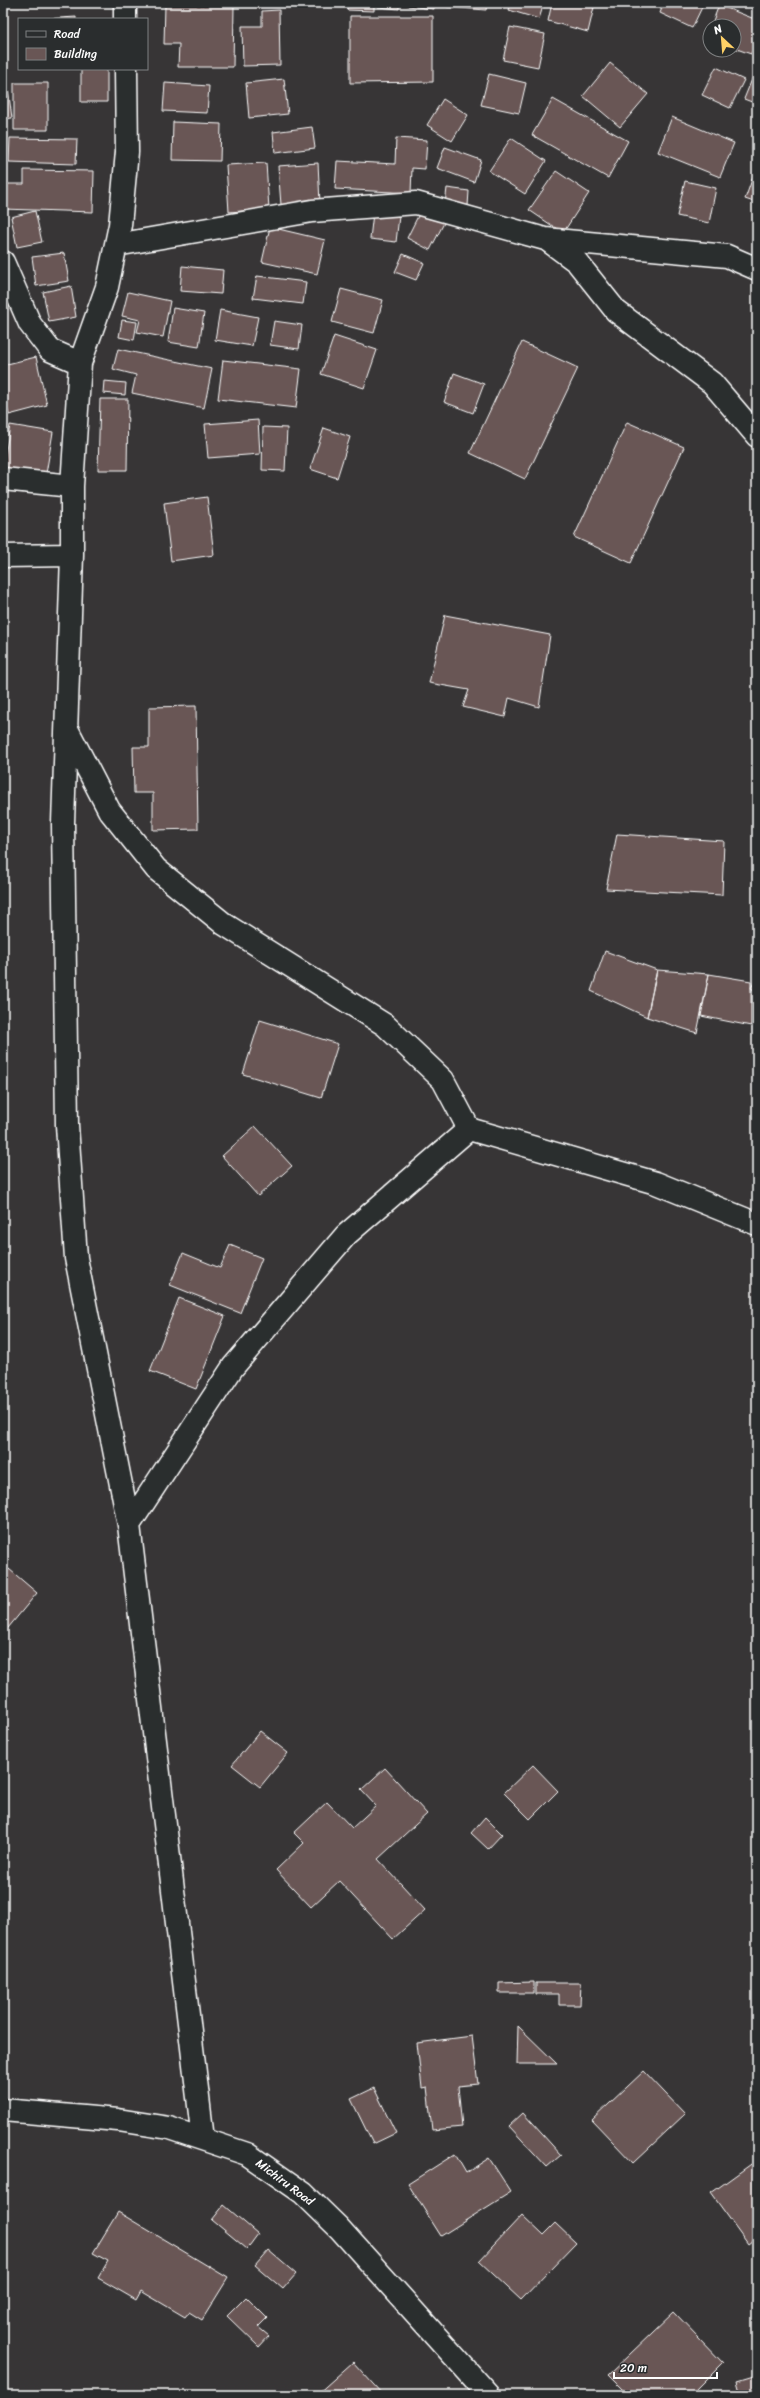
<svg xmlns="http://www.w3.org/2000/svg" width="760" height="2398" viewBox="0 0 760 2398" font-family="Sriracha,sans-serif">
<rect width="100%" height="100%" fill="#373536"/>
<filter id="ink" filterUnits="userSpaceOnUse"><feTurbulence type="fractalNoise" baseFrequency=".025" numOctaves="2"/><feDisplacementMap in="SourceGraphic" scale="8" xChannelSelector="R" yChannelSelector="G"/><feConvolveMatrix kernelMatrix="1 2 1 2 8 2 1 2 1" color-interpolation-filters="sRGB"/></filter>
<g filter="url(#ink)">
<path fill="#695655" stroke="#fff" d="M348 3H374V11L347 10Z
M379 3H399V9L378 7Z
M408 3H434V9L408 6Z
M447 3H487L486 10 447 7Z
M511 3H544L539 19 509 10Z
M552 3H595L588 32 548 21Z
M664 3H704L692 28 660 13Z
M165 5 234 6 233 67H178L179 44H164Z
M719 5 757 20V40L751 54 734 48V26H711Z
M279 10 280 65 243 66 242 26H262V11Z
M350 16H433V82L350 83Z
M76 17V19H44Z
M510 27 545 34 538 67 503 60Z
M610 63 648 94 620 127 583 96Z
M716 67 744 80 730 108 702 95Z
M757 67V104L744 99Z
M81 69H107V102H81Z
M489 74 526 83 519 113 481 105Z
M284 79 288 114 249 118 246 83Z
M7 81 12 118 3 119V82Z
M14 83H48V130H14Z
M165 83 209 86 207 113 163 111Z
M443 99 468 115 452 141 427 125Z
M553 99 628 141 608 178 532 135Z
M672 117 734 143 720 177 658 152Z
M173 122 221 124 220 161 172 160Z
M312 127 315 148 275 153 273 132Z
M10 138 77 139 76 164 9 162Z
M396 138 427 140 425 169 412 168 411 193 335 189 337 161 395 164Z
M511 138 546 161 525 194 489 171Z
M445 147 481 160 474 182 437 168Z
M266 163 269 209 229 212 226 165Z
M318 163 320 203 281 205 278 166Z
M757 166V203L745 199Z
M24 170 94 171 93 212 3 209V184H24Z
M556 171 589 193 563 233 529 210Z
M685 181 716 188 709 223 677 216Z
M447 188 469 191 468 206 445 204Z
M421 210 445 221 430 250 407 238Z
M35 211 42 242 17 247 11 217Z
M373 213 399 216 396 242 370 239Z
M270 227 325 240 317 274 262 262Z
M64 253 69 281 36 286 32 257Z
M403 254 424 263 416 280 395 272Z
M182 266 223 270 221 294 180 291Z
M257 276 306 282 303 304 253 298Z
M71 286 76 317 49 322 43 292Z
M341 289 383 300 374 333 332 322Z
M128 292 170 301 163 337 137 332 140 320 122 316Z
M173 308 204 313 199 347 168 342Z
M220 310 258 317 252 346 215 340Z
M122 320 137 322 134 340 119 337Z
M274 321 302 325 299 349 270 345Z
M334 336 377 350 364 388 321 374Z
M522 342 578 368 525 479 470 453Z
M118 349 212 369 204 408 132 393 136 375 113 369Z
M36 357 47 405 9 415 3 391V365Z
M223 360 301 369 296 408 218 399Z
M454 373 484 384 473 413 444 402Z
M104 381 126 383 125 395 103 393Z
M100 399H128L127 470H98Z
M258 420 260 454 208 458 205 424Z
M627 422 684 447 631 563 574 537Z
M10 425 53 432 45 480 3 469Z
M263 427 287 428 285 471 262 470Z
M324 428 350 437 337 478 310 469Z
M207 497 214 555 171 561 164 503Z
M445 615 550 635 539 707 509 698 505 717 463 707 469 690 429 683Z
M196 706 198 829 153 830V793H134L133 747H149V707Z
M617 834 724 841 722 895 606 889Z
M605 951 657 970 647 1017 591 991Z
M657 970 709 974 697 1033 647 1017Z
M709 974 751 981V1026L701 1016Z
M757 977V992L751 988Z
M260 1020 338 1044 321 1098 243 1074Z
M255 1126 292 1166 258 1196 222 1156Z
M230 1245 262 1258 240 1313 170 1285 183 1253 220 1268Z
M179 1298 225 1316 196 1389 150 1371Z
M9 1569 37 1593 3 1634V1576Z
M260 1731 288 1753 260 1787 232 1765Z
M533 1765 558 1791 530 1819 504 1793Z
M385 1768 427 1814 378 1859 425 1910 393 1939 339 1881 311 1907 276 1870 304 1843 294 1833 327 1802 352 1828 376 1806 361 1790Z
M485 1817 502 1834 488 1849 471 1833Z
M534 1982V1993H499V1983Z
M536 1983H581L580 2005H559V1994H536Z
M518 2026 557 2064H517Z
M472 2036 478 2084 458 2086 462 2127 432 2130 427 2087 422 2088 417 2043Z
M644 2071 685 2114 633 2163 592 2120Z
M374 2088 396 2133 373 2144 351 2099Z
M523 2113 561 2155 547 2167 509 2126Z
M455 2154 466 2173 489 2158 511 2192 441 2236 408 2184Z
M754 2162 757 2166V2237L748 2244 711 2193Z
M224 2205 258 2234 247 2249 212 2220Z
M118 2212 228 2278 202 2320 189 2312 185 2317 141 2291 136 2300 98 2278 108 2261 93 2253Z
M522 2215 543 2235 555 2223 576 2243 521 2300 479 2261Z
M268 2250 296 2274 283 2289 255 2265Z
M246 2297 267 2318 258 2327 269 2336 259 2347 227 2316Z
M674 2312 723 2363 691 2395H628L608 2375Z
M353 2362 383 2395H316Z
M757 2375V2395H741L737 2381Z"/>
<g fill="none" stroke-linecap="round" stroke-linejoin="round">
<g stroke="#fff" stroke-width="25">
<path id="minor" d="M125 3V19
M126 69 127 152 120 225 107 287 80 363 72 486V555L63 823 67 1125 76 1258 129 1525 203 2139
M546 239 577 262 616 311 712 383 757 436
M116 245 312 211 416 203 545 239 727 256 757 269
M3 262 30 324 50 350 80 363
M3 479 72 486
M3 556 72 555
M67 729 109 810 156 869 224 924 385 1025 443 1080 469 1129 656 1183 757 1224
M129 1525 233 1367 346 1235 469 1129
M3 2110 118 2120 169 2128 247 2154 303 2193 339 2228 489 2395"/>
</g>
<use href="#minor" stroke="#2a2d2e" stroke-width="22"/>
</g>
</g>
<g text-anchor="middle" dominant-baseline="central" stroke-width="3" stroke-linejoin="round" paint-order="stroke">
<g font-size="12" fill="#fff" stroke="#2a2d2e">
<text transform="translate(285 2182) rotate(37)">Michiru Road</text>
</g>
</g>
<rect width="760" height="2398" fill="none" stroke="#2a2d2e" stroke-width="16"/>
<rect x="8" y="8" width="744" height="2382" fill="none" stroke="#fff" stroke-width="1.5" filter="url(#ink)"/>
<rect x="18" y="18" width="130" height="52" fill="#2a2d2e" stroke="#7f8182"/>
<rect x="26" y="31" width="20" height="6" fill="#2a2d2e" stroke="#7f8182"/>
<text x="54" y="38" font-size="12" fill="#ffffff">Road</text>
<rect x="26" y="48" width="20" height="12" fill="#695655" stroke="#7f8182"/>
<text x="54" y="58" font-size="12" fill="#ffffff">Building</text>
<g transform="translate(722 38) rotate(334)"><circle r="19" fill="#2a2d2e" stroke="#7f8182"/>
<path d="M0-3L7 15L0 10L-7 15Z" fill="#ffd166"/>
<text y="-6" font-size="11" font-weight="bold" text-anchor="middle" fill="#ffffff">N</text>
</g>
<path d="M614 2372v6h103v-6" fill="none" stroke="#ffffff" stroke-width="2"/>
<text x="620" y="2372" font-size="12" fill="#ffffff" stroke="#2a2d2e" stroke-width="3" paint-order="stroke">20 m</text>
</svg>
